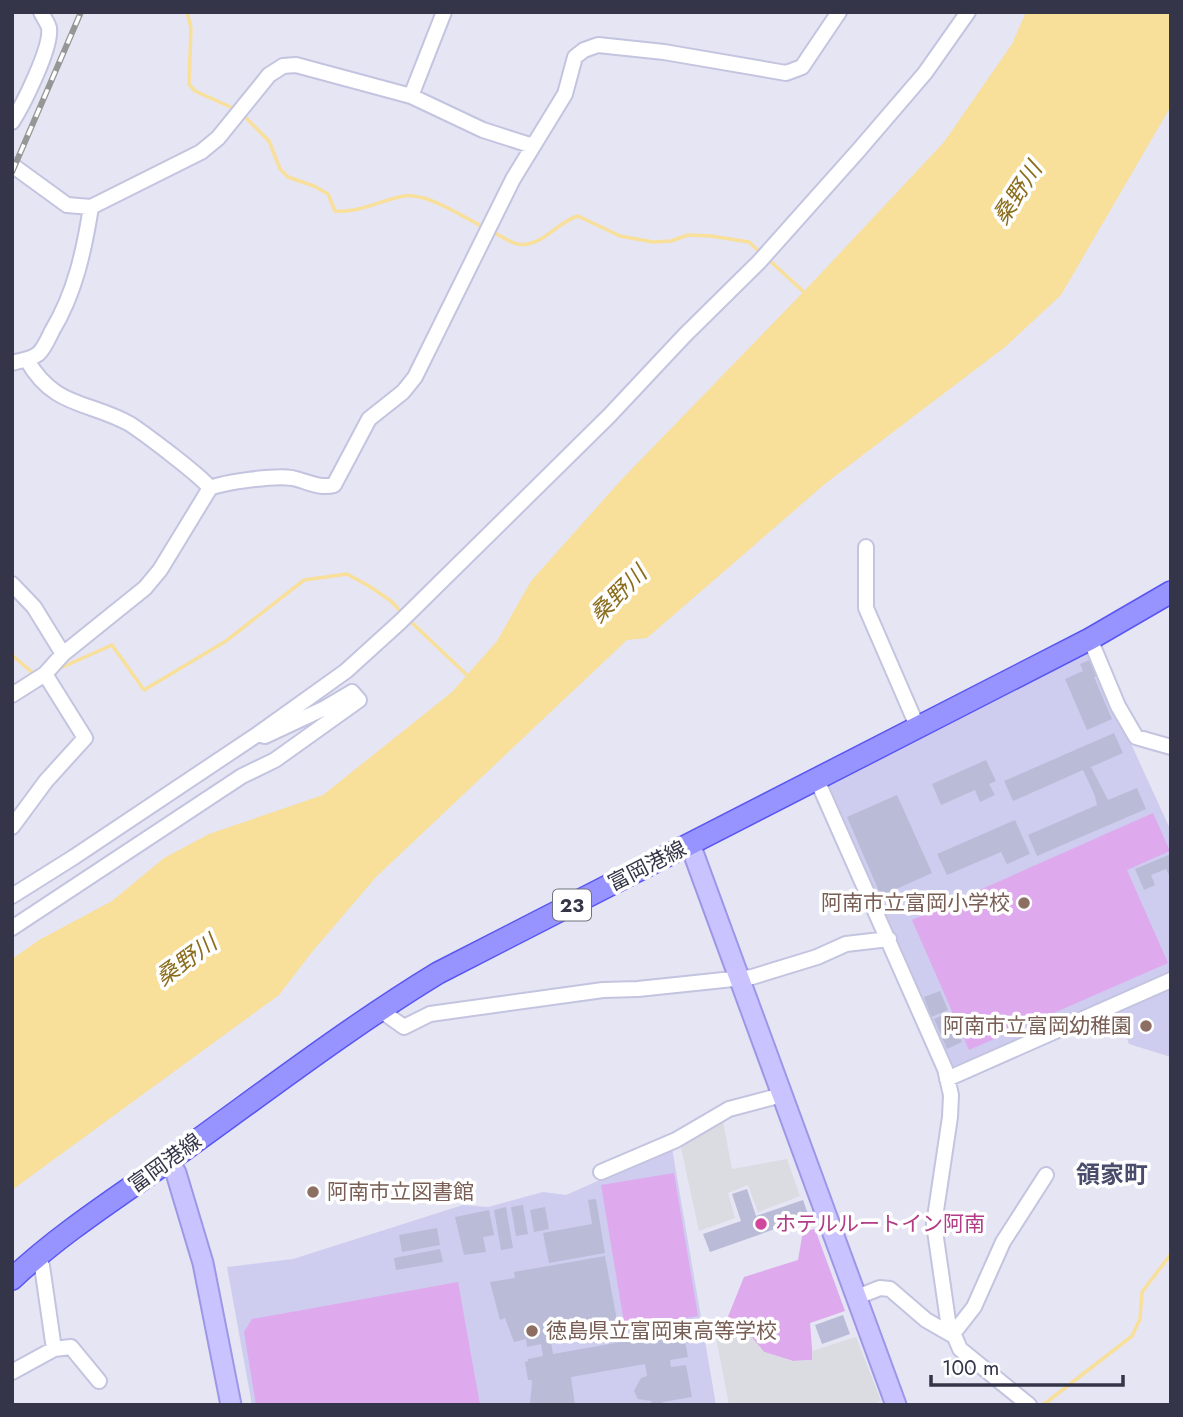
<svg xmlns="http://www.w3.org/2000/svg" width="1183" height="1417" viewBox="0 0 1183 1417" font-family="Jost,'Noto Sans JP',sans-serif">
<rect width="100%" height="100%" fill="#e5e5f4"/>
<path fill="#cecdef" d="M1089 652 1171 831V974L953 1070 826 788Z
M1171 984V1057L1129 1044 1115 1009Z
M672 1148 716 1405H252L227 1267 293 1259 463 1205 488 1207 543 1192 566 1195Z"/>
<path fill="#dea9ed" d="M1153 813 1170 851 1127 870 1168 963 969 1050 912 920Z
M674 1173 698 1316 625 1328 601 1185Z
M815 1229 845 1311 810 1323 813 1360 793 1361 764 1352 747 1332 725 1324 744 1277 798 1260 803 1231Z
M458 1282 480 1405H256L244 1332 252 1319Z"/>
<path fill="#dbdbe2" d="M722 1116 732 1169 787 1159 800 1196 758 1212 748 1185 728 1193 735 1218 699 1231 680 1143Z
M727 1326 747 1331 764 1352 793 1361 812 1360V1351L856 1337 881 1401 872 1405H729L715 1332Z"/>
<path fill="#f8df9a" d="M1026 12H1171V106L1061 295 1005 347 826 483 647 638 627 640 376 877 312 952 279 995 12 1190V959L39 940 112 901 164 858 209 834 323 795 452 692 497 641 531 581 622 479 810 285 944 142 1012 44Z"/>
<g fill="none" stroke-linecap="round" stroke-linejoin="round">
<path stroke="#f8df9a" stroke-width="3.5" d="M187 12 191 28 189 84 195 91 237 110
M243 115 269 141 280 169 288 177 314 186 328 194 335 211C358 213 377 202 399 197 425 190 461 216 485 228
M492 231C499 235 509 242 517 244 543 248 556 222 578 216L620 236 653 242 671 241 688 235 711 236 749 242 762 254
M768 259 806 294
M409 620 470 678
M12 655 34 674
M58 669 112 645 144 690 226 641 304 580 347 574 369 586 391 601 404 615
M1043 1405 1132 1336 1140 1319 1142 1292 1171 1254"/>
</g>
<path fill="#b9bbd7" d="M1090 660 1097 676 1094 677 1112 719 1087 730 1065 679 1083 671 1080 664Z
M1114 733 1123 753 1091 767 1108 800 1137 788 1146 809 1037 856 1028 835 1097 805 1095 796 1083 770 1013 801 1004 781Z
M986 760 996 781 989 784 995 795 980 802 975 790 941 805 932 784Z
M897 795 932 873 881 896 847 817Z
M1015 820 1030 854 1007 864 1001 852 947 875 937 854Z
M1171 854V879L1166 869 1151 875 1155 885 1144 890 1135 869Z
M940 991 948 1010 931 1017 924 997Z
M949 1012 962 1042 947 1049 934 1019Z
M747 1189 756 1216 803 1200 809 1217 710 1252 703 1234 741 1221 732 1194Z
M596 1199 605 1253 549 1263 543 1233 592 1224 588 1200Z
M523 1205 528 1234 516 1236 511 1207Z
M506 1207 513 1248 501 1250 494 1210Z
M545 1207 549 1229 534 1232 530 1210Z
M489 1210 494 1235 483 1237 486 1252 464 1255 455 1217Z
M437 1228 440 1245 402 1252 399 1235Z
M440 1249 443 1262 396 1270 394 1258Z
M605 1256 619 1331 551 1343 553 1354 683 1331 688 1357 670 1360 671 1367 686 1365 692 1397 663 1402V1405H652L651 1401 638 1399 634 1391 641 1378 647 1376 645 1364 571 1377 575 1405H530L532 1382 531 1380H528L525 1362 528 1361V1359L543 1356 541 1344 527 1347 526 1339 514 1342 505 1318 500 1320 490 1282 515 1278 514 1272Z
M843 1315 850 1334 822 1344 815 1325Z"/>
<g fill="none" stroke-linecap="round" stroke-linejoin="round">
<g stroke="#c3c4df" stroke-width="18">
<path id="street" d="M411 96 444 12
M12 122C23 105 52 47 49 28 48 23 43 17 41 12
M12 165 67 205 91 207 201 152 218 138 269 75 283 66 296 65 411 96 483 130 533 146
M27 360C54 408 89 401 130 424 145 434 200 475 210 488
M12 363C21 360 30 360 38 354 44 349 48 339 52 331 75 293 84 251 91 207
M866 547V608L918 728
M12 584 34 607 63 654
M1090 639 1118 706 1136 737 1171 747
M12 695 45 674 63 654 145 588 160 570 210 488C225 482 275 475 292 478 307 481 319 489 334 485L369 419 403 392 415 377 513 179 565 94 575 57 584 50 598 45 664 52 786 73 802 67 839 12
M817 780 945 1069 951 1095 950 1117 934 1224 948 1321 960 1349 1029 1405
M12 827 46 781 85 738 45 674
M12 896 74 857 258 734
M12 928 242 776 275 760 359 700 352 692 325 708 265 736 258 734 346 671 400 622 609 416 685 335 759 262 858 151 925 73 968 12
M380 1010 404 1027 430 1014 603 990 638 989 752 977 817 957 846 944 889 939
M947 1079 1171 980
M601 1172 676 1140 729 1109 782 1095
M857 1297 880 1288 890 1289 926 1320 952 1335 974 1307 1003 1242 1046 1175
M54 1349 71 1347 99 1381
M12 1372 54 1349 42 1266 38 1258"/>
</g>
<g stroke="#9c97e6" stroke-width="23">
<path id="secondary" d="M690 844 896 1405
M168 1161 176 1173 203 1263 231 1405"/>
</g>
<g stroke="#5956f1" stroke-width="24">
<path id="primary" d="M12 1279C65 1229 129 1190 188 1147 270 1088 351 1026 438 973L1090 639 1171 592"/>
</g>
<use href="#street" stroke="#fff" stroke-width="14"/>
<use href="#secondary" stroke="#c9c4ff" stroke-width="19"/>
<use href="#primary" stroke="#9793ff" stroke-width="21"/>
<g stroke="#969696" stroke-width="6">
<path id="rail" d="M12 172 81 12"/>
</g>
<use href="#rail" stroke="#fff" stroke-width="3.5" stroke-dasharray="10" stroke-linecap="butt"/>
</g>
<g fill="#8d6e63" stroke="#fff" stroke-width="2.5">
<circle cx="1024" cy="903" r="7"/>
<circle cx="1146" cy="1026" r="7"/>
<circle cx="313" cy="1192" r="7"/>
<circle cx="532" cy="1331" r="7"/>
</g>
<circle fill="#d1479c" stroke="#fff" stroke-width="2.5" cx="761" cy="1224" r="7"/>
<g text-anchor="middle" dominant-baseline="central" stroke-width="7" stroke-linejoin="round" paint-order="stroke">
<rect fill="#fff" stroke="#71727f" stroke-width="2" x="553" y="889.5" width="38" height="31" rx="5"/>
<g font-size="19" font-weight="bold" fill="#343548">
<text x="572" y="905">23</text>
</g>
<g font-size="21" fill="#343548" stroke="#fff">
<text transform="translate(647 866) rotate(-27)">富岡港線</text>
<text transform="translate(165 1163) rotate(-36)">富岡港線</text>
</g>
<g font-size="21" fill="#785e54" stroke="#fff" text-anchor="end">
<text x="1010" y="903">阿南市立富岡小学校</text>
<text x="1132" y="1026">阿南市立富岡幼稚園</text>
<text x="327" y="1192" text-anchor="start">阿南市立図書館</text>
<text x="546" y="1331" text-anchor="start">徳島県立富岡東高等学校</text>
</g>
<g font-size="21" fill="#b23c85" stroke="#fff" text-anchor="start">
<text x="775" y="1224">ホテルルートイン阿南</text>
</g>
<g font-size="23" font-style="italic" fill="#8b6e1c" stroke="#fff">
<text transform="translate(1017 193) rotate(-57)">桑野川</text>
<text transform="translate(618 594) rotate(-45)">桑野川</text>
<text transform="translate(186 960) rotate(-36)">桑野川</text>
</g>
<g font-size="24" font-weight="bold" fill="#4a4c6c" stroke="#fff">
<text x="1112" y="1174">領家町</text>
</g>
</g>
<rect width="1183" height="1417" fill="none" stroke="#343548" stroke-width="28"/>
<path d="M931 1375v10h192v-10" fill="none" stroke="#343548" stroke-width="3.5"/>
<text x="942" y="1375" font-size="21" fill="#343548" stroke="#ffffff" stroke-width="5" paint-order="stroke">100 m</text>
</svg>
